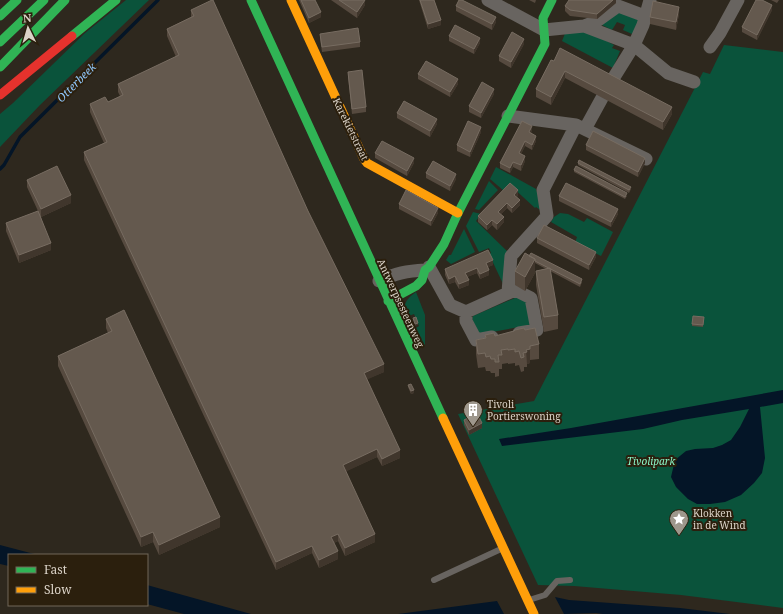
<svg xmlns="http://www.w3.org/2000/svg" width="783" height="614" viewBox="0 0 783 614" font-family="'Noto Serif',serif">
<rect width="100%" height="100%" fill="#2e281e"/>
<path fill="#0a533b" d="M126 0H149L40 105 0 147V114L13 103 85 33Z
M617 10 639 20 638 28 632 34 623 30 625 25 617 22 612 30 598 23Z
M585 29 614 45 612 48 620 51 613 68 562 41 566 31Z
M724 45 783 52V608L681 595 574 586 538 585 458 414 534 401 703 72 710 74Z
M496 167 536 189 543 212 536 207 535 208 510 185 504 191 490 179Z
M489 181 498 190 479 210 475 209Z
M473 212 481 214 476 221 508 252 504 286 489 254 491 253 489 248 479 252 466 226Z
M560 213 568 214 584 222 587 218 613 232 601 256 575 243 577 237 551 222 554 217Z
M464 229 475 252 451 264 446 260 449 255H451Z
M416 292 425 315V346L416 328 419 326 414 314 406 317C402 305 406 299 416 292Z
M517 297 526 301 530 325 481 334 479 333 472 319 473 316Z"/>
<path fill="#041527" d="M783 390V403L760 407 765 458 762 473 754 483 741 495 725 502 710 504H697L688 499 676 487 671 477 675 460 686 451 695 449 713 448 722 445 731 440 740 427 749 409 682 420 643 429 502 446 499 439 571 428Z
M0 545 38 555H9V566L0 564Z
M147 585 251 614H252H184L147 604Z
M555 597 569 600 680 608 730 614H603L596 613 564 614Z
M497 601 504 614H398Z"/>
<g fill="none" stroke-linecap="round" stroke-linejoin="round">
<path stroke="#041527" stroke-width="3.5" d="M0 169 4 165 20 137 158 0"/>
<path stroke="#686460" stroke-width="6" d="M434 580 501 549
M529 600 545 595 557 581 570 580"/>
<path stroke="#686460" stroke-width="13" d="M488 0 544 30 584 26 634 45 668 73 694 82
M584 26 597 21 618 6 645 16
M710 47 720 33 738 0
M611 82 634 45 643 25 650 0
M508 116 576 125
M585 129 602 98
M429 267 450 305 466 312 515 290 531 298 537 330 519 333
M379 281C396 273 407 271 425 270
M508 292 511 256 547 216 543 190 576 125 646 159
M466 312V321L476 340 492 337"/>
<path stroke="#30b455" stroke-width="9" d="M251 0 443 418
M0 16 17 0
M72 36 116 0
M0 42 44 0
M0 67 65 0
M388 301 416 286 422 280 425 270 429 267 444 244 458 213 545 44 543 18 552 0"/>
<path stroke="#ff9f0a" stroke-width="9" d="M291 0 364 159 367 163 458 213
M443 418 534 614"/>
<path stroke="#e5322d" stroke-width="9" d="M0 95 72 36"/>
</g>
<path fill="#564a3f" d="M299 0H315L321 17 309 23Z
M331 0H365V5L357 18Z
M419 0H434L441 25 428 29Z
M529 0H536L535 3Z
M616 0V3L597 19 570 16 565 11V6Z
M771 0H779L777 3Z
M456 6 496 22 492 30 456 11Z
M191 10 308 211 384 372 367 379 400 458 382 466 377 457 346 471 375 542 345 556 338 541 334 543 338 559 319 568 312 553 276 570 84 160V152L104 143 90 112V104L108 102 120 96 118 92V84L176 57 167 36V29L191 17Z
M772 10 757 40 742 32V27Z
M679 14 676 30 650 24V17Z
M320 34 360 42V47L322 52 320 39Z
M449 36 480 43 474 54 449 41Z
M524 44 511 68 499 61V56Z
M551 60 672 114 663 130 565 78 551 105 536 97V89Z
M348 72 366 107V112L352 114 348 77Z
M418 74 458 84 450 97 418 79Z
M494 94 481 118 469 112V106Z
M397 113 437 124 430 137 397 118Z
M532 131 531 133 536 141 532 150 525 146 521 154 525 161 521 171 513 167 510 173 500 168V163Z
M481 132 470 157 457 151V145Z
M586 145 645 163 638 177 586 150Z
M375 153 414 163 407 176 375 158Z
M578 163 631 189 629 193 578 165Z
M574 170 627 196 625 199 574 172Z
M426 173 456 179 450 191 426 178Z
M27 180 71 203 41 217 51 250 19 263 6 231V223L38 211 27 187Z
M518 195 517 197 520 205 512 213 507 208 501 214 504 222 497 230 492 225 487 230 478 222V216Z
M559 196 618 214 611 227 559 201Z
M399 204 438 213 431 226 399 209Z
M537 238 596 257 589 270 537 243Z
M525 253 582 282 580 287 550 271 558 315V329L544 332 536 285V271L546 269 535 263V273L525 291 515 285V271Z
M493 265 488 267 489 275 480 279 477 273 467 277 469 285 459 289 455 282 449 284 445 275V269Z
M704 317 703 327 692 326V324Z
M106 319 220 527 159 555 153 542 141 547 58 366V356L108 333 106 328Z
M525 330 539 344V359L530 360V363L527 364V367H524V371L521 372 519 365 515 366V363L508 364V363L502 364V369H499V376L495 377V373H491L490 371H486L485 367 478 368 476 354V340L485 338V335L495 336Z
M408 385 414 393 411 394 408 387Z
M464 420 482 428 469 435 464 425Z"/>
<path fill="#40362c" d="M365 0V5L357 18V12Z
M613 0H616V3L597 19V14Z
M772 5V10L757 40V35Z
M679 7V14L676 30V22Z
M321 12V17L309 23V18Z
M496 17V22L492 30V24Z
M441 20V25L428 29V24Z
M480 38V43L474 54V49Z
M524 39V44L511 68V62Z
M565 71V78L551 105V97Z
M458 79V84L450 97V92Z
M494 89V94L481 118V113Z
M672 107V114L663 130V122Z
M437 119V124L430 137V131Z
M532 126V131L529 137V132Z
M481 127V132L470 157V152Z
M536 136V141L532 150V145Z
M525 141V146L519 158V153Z
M525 156V161L521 171V165Z
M414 158V163L407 176V171Z
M645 158V163L638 177V172Z
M513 162V167L510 173V168Z
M456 174V179L450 191V186Z
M518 190V195L514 200V195Z
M71 195V203L41 217V209Z
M520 200V205L512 213V208Z
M507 203V208L498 217V212Z
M438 208V213L431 226V221Z
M618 209V214L611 227V222Z
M504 217V222L497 230V224Z
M492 220V225L487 230V225Z
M51 243V250L19 263V255Z
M596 252V257L589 270V265Z
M535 259V273L525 291V277Z
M493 260V265L486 268V263Z
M477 268V273L465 278V273Z
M489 270V275L480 279V274Z
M455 276V282L449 284V279Z
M469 280V285L459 289V284Z
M418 323V325L415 326V324Z
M530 349V363L527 364 526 350Z
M384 364V372L364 381V373Z
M414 390V393L411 394V391Z
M482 423V428L469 435V430Z
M377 449V457L343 473V465Z
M400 450V458L382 466V459Z
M220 517V527L159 555V545Z
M153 532V542L141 547V537Z
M338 534V541L331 544V537Z
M375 534V542L345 556V548Z
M312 546V553L276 570V562Z
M338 551V559L319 568V560Z"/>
<path fill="#64594e" stroke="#776c61" d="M212 0H213L308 211 384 364 364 373 400 450 382 459 377 449 343 465 375 534 345 548 338 534 331 537 338 551 319 560 312 546 276 562 84 152 107 142 90 104 105 97 108 102 123 95 118 84 179 55 167 29 194 16 191 10Z
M301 0H315L321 12 309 18Z
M339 0H365L357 12Z
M420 0H434L441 20 428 24Z
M459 0H462L496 17 492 24 456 6Z
M569 0H613L597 14 570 10 565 6Z
M756 0H762L772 5 757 35 742 27Z
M653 1 679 7 676 22 650 17Z
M455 25 480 38 474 49 449 36Z
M358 28 360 42 322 47 320 34Z
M512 32 524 39 511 62 499 56Z
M560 48 672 107 663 122 565 71 551 97 536 89 551 60 554 61Z
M426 61 458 79 450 92 418 74Z
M362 70 366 107 352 109 348 72Z
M482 82 494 89 481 113 469 106Z
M404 101 437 119 430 131 397 113Z
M468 121 481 127 470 152 457 145Z
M522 121 532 126 529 132 536 136 532 145 525 141 519 153 525 156 521 165 513 162 510 168 500 163Z
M593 131 645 158 638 172 586 145Z
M382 141 414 158 407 171 375 153Z
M579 160 631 187 629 190 578 163Z
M433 161 456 174 450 186 426 173Z
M57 166 71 195 41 209 27 180Z
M576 166 627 193 625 197 574 170Z
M510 183 518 190 514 195 520 200 512 208 507 203 498 212 504 217 497 224 492 220 487 225 478 216Z
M566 183 618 209 611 222 559 196Z
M406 190 438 208 431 221 399 204Z
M38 211 51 243 19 255 6 223Z
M544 225 596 252 589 265 537 238Z
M488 250 493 260 486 263 489 270 480 274 477 268 465 273 469 280 459 284 455 276 449 279 445 269Z
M525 253 535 259 525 277 515 271Z
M531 253 582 279 580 284 535 261V259L529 256Z
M550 268 558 315 544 317 536 271Z
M124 310 220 517 159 545 153 532 141 537 58 356 112 331 106 319Z
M693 316 704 317 703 325 692 324Z
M416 317 418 323 415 324 413 318Z
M524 328 525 330 535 328 539 344 530 346V349L526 350 527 352 523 353 524 357 521 358 519 351 515 352V349L508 350V349L501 350 502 355H498L499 362H495V359H491L490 356 486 357 485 353 478 354 476 340 486 338 485 335 494 333 495 336 514 331 515 330Z
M411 384 414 390 411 391 408 385Z
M477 413 482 423 469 430 464 420Z"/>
<defs>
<g id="building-pin" transform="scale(1)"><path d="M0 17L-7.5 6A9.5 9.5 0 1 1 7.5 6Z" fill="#9e978c" stroke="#2b1f0d"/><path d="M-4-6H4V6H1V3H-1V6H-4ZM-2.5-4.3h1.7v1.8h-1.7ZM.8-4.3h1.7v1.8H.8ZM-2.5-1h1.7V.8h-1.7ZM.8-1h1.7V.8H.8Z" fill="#fff"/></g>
<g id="sight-pin" transform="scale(1)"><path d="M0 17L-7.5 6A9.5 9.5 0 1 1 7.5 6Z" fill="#9e978c" stroke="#2b1f0d"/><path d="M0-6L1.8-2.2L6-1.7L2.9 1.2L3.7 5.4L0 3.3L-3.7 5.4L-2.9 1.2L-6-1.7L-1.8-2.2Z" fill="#fff"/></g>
</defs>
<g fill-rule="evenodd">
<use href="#building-pin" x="473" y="410"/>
<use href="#sight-pin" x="679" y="519"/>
</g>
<g text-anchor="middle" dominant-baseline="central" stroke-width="4" stroke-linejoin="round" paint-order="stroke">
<g font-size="10" fill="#dbd3c8" stroke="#2b1f0d">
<text transform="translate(351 129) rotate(64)">Karekietstraat</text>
<text transform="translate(401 303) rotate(65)">Antwerpsesteenweg</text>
</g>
<g font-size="10" fill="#dbd3c8" stroke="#2b1f0d" text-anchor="start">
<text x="487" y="404">Tivoli<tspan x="487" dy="12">Portierswoning</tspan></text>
<text x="693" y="513">Klokken<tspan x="693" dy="12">in de Wind</tspan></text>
</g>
<g font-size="10" font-style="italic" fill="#8bf6c8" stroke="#2b1f0d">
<text x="651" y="461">Tivolipark</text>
</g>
<g font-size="11" font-style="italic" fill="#90c8fd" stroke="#2b1f0d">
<text transform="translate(76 82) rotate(-45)">Otterbeek</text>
</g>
</g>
<rect x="8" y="554" width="140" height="52" fill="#2b1f0d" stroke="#716758"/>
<rect x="16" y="567" width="20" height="6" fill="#30b455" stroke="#716758"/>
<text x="44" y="574" font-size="12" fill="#dbd3c8">Fast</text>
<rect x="16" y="587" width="20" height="6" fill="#ff9f0a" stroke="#716758"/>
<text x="44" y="594" font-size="12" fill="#dbd3c8">Slow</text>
<g transform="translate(28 28) rotate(355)" stroke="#2b1f0d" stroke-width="3" paint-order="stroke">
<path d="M0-3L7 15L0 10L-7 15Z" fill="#dbd3c8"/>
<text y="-6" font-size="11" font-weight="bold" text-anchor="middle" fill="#dbd3c8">N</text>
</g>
</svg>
